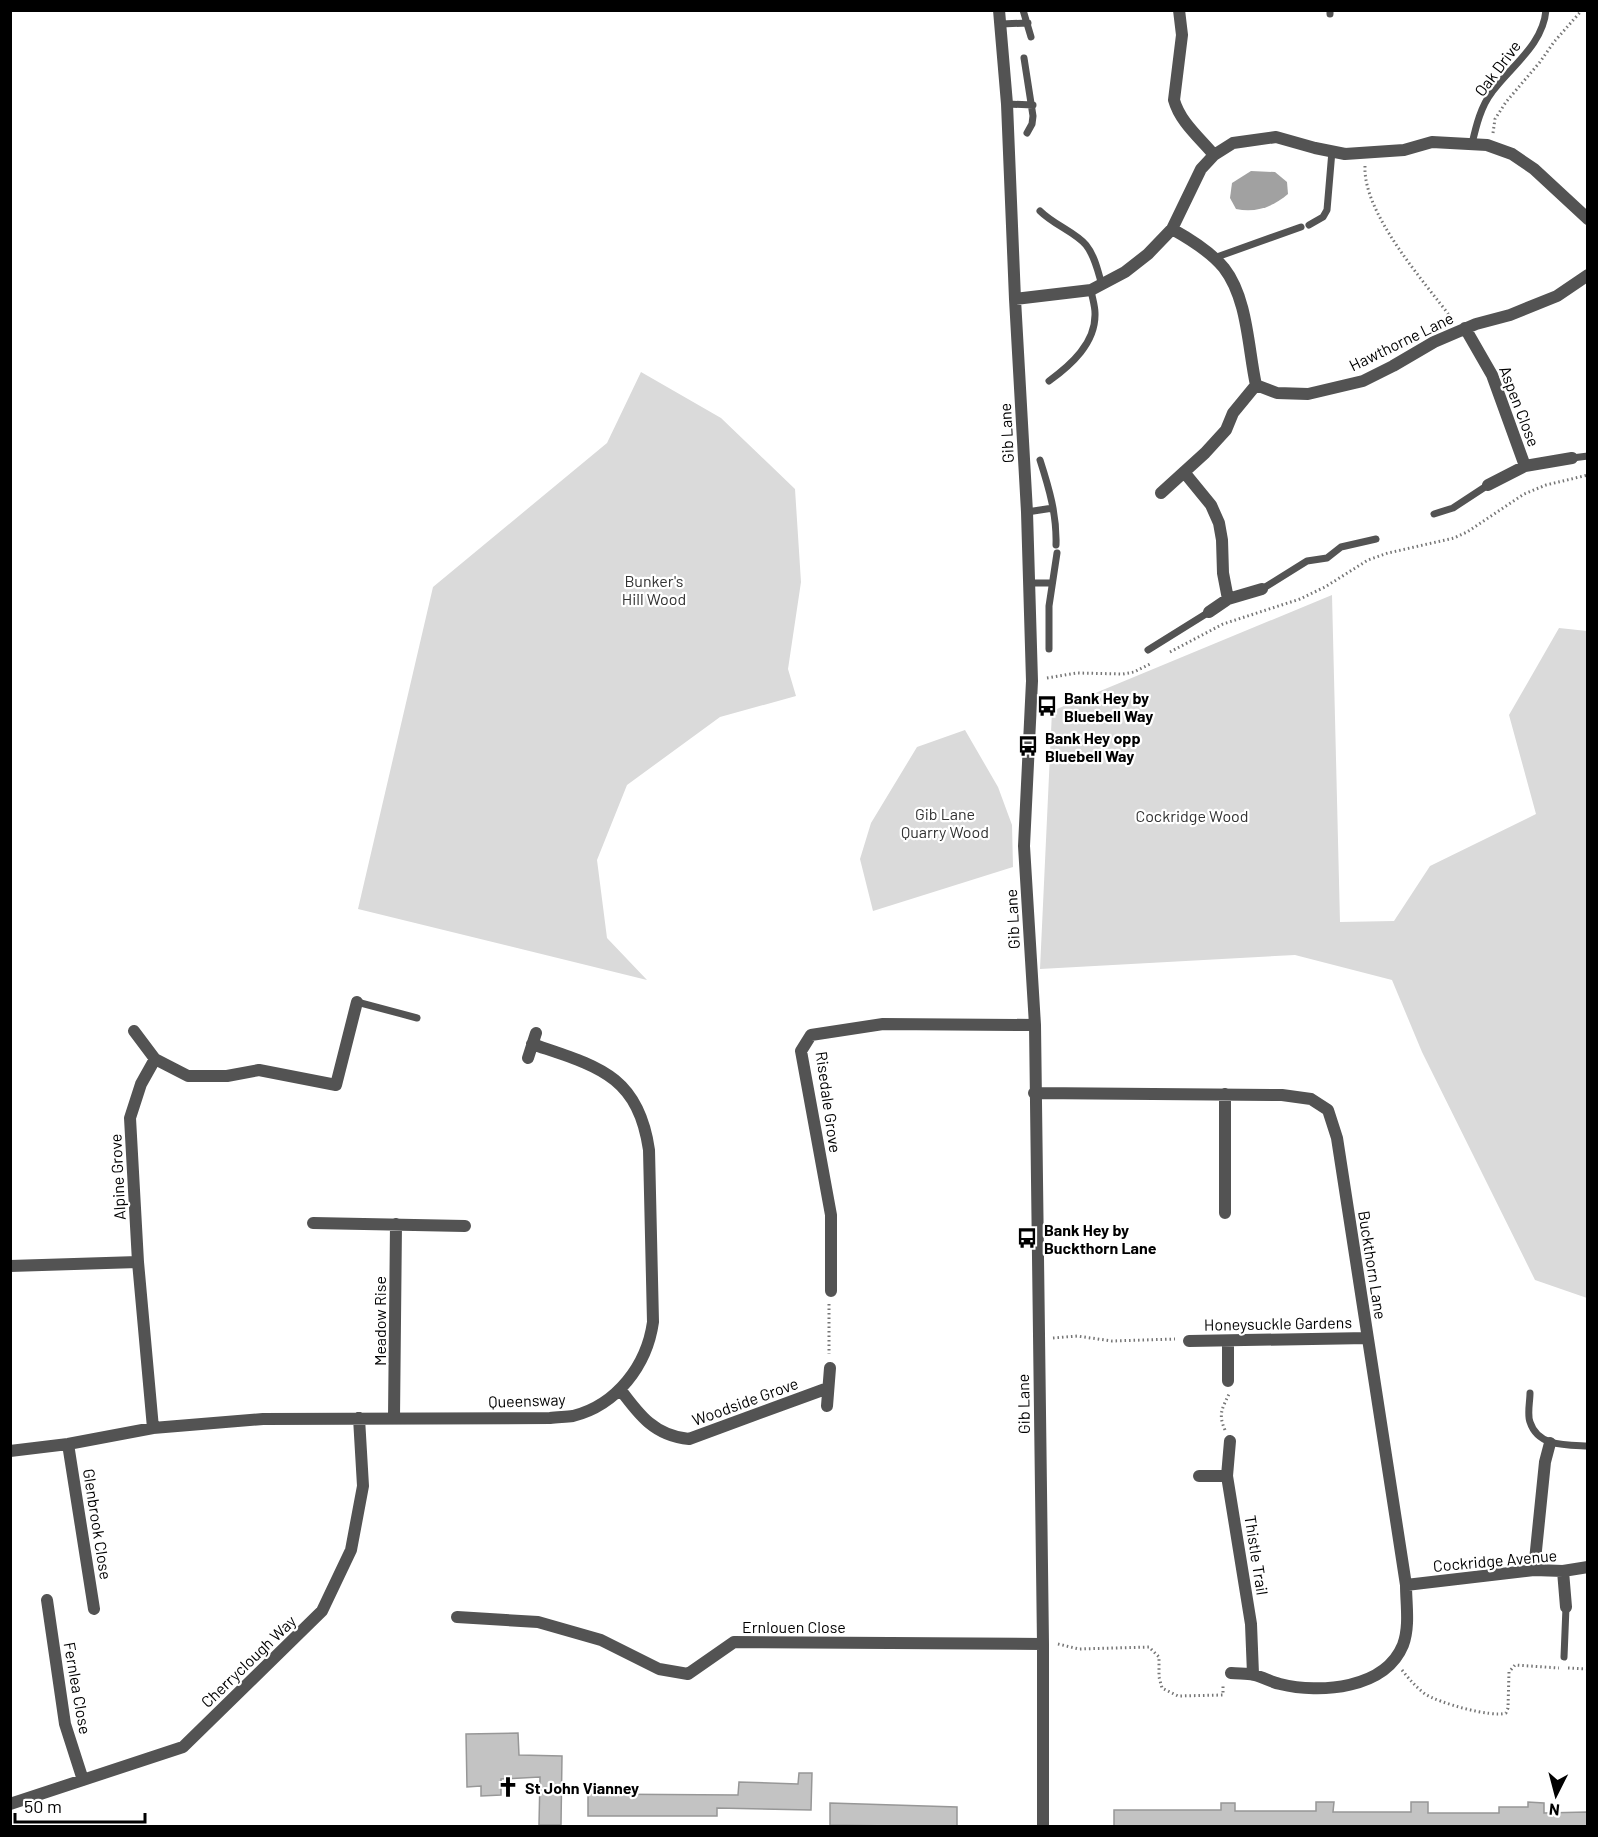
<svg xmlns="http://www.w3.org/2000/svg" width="1598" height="1837" viewBox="0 0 1598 1837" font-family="Barlow,sans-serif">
<rect width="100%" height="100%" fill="#fff"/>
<path fill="#dadada" d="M641 372 721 418 795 489 801 582 788 669 796 696 720 717 627 785 597 860 607 938 647 980 358 909 433 587 607 443Z
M1332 595 1340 922 1394 921 1430 866 1536 814 1509 715 1559 628 1587 631V1298L1535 1280 1422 1052 1392 980 1295 955 1040 969 1052 711Z
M965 730 998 787 1012 825 1013 867 873 911 860 859 871 823 917 747Z"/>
<path fill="#a1a1a1" d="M1251 171 1275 172 1287 182 1288 194C1273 207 1256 213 1236 209L1230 198 1232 183Z"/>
<path fill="#c3c3c3" stroke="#979797" stroke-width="1.5" d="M518 1733 519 1755 562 1756 561 1825H539L540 1777 501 1779V1795L481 1796V1786L467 1787 466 1734Z
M799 1773H812L811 1810 717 1808V1816H588V1794L738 1795 739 1782 798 1784Z
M1316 1802H1334L1333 1812H1411V1802H1428V1813H1499V1807H1528V1802L1544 1803V1813L1587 1812V1827H1114V1810H1221V1803H1235V1811H1316Z
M830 1803 957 1807V1827L830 1825Z"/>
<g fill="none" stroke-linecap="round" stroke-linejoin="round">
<path stroke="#757575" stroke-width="3" stroke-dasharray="1.5 3" stroke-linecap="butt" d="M1493 133 1495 119 1506 102 1540 62 1554 42 1582 10
M1365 166C1363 214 1424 281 1452 319
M1170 652 1223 624 1300 599 1325 587 1368 560 1388 553 1454 538 1467 532 1524 494 1546 485 1588 475
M1047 678 1077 673 1123 674 1134 672 1152 663
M829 1304V1354
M1053 1338 1077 1336 1112 1341 1175 1339
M1225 1430C1218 1414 1222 1409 1229 1394
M1058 1644 1079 1649 1149 1647 1159 1657V1677L1162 1688 1178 1696 1223 1695V1684
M1568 1668 1588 1669
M1402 1670C1409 1679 1416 1687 1425 1694 1439 1703 1492 1718 1506 1713L1508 1708 1509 1672 1515 1665 1559 1668"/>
<path stroke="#535353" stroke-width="7" d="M1023 10 1031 37
M1330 10V14
M1001 24 1028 23
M1024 58 1033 116 1032 124 1027 133
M1007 104 1033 105
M1472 144C1476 126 1481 106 1492 92 1511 66 1543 45 1546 10
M1040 211C1054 225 1075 232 1086 245 1095 256 1098 272 1102 285
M1309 225 1323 217 1327 210 1332 151
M1214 258 1301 227
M1049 381C1071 365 1096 343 1095 313 1095 306 1092 297 1091 290
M1572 458 1588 456
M1040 460C1049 488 1057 515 1056 545
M1027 512 1053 508
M1434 514 1453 508 1488 485
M1029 583H1051
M1262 589 1307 561 1327 558 1341 547 1376 539
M1049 649V606L1057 553
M1148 650 1209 612
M357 1002 417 1018
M1530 1393C1530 1402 1527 1414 1530 1422 1538 1447 1566 1445 1588 1446
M1564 1657 1566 1607"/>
<path stroke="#535353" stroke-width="12" d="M999 10 1007 104 1015 299 1027 512 1032 681 1024 846 1035 1025 1043 1644V1826
M1179 10 1182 35 1174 100C1180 122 1200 138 1214 155
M1015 299 1091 290 1125 272 1148 254 1172 229 1201 169 1214 155 1233 143 1276 137 1315 148 1345 154 1404 150 1432 142 1487 145 1512 154 1534 169 1588 219
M1465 328 1492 375 1525 466
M1256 385 1277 393 1308 394 1363 381 1393 366 1434 342 1476 324 1510 315 1557 296 1588 275
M1184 472 1211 505 1219 523 1222 540 1223 573 1228 599
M1488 485 1525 466 1572 458
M1161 493 1205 453 1226 430 1233 413 1256 385C1248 349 1248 299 1224 268 1211 252 1190 239 1172 229
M1209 612 1228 599 1262 589
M134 1031 155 1059 188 1076H227L259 1070 336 1085 357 1002
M528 1058 536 1033
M1034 1093 1282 1095 1311 1099 1328 1110 1337 1138 1406 1585C1406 1604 1410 1626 1403 1645 1385 1689 1320 1694 1280 1684 1271 1682 1263 1677 1254 1675 1247 1673 1239 1674 1231 1673
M1225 1213V1094
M313 1223 465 1226
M10 1266 138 1262
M831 1291V1215L801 1051 811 1035 883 1024 1035 1025
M1189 1341 1368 1338
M1228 1341V1381
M620 1389C639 1415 655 1436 689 1439L828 1388
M827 1406 830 1368
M394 1418 396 1224
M153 1428 138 1262 130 1118 141 1084 155 1059
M1230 1441 1227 1476 1251 1624 1253 1674
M68 1444 94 1609
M10 1451 68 1444 153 1428 263 1419 550 1418C558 1417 566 1417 573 1416 617 1405 647 1365 653 1322L649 1150C638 1074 596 1066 532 1044
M1199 1476H1227
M1534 1570 1545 1462 1550 1443
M1563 1571 1566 1607
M1406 1585 1534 1570 1563 1571 1588 1567
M47 1600 65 1724 83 1780
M457 1617 538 1622 601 1640 659 1669 688 1674 734 1642 1043 1644
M10 1804 183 1747 322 1611 351 1550 363 1486 359 1418"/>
</g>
<defs>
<g id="bus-bare" transform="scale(1.62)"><path d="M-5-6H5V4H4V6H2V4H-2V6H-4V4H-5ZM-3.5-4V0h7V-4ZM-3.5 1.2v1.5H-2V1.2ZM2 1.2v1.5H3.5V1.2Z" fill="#000" stroke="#fff" stroke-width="2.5" paint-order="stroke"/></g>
<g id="church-bare" transform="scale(1.62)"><path d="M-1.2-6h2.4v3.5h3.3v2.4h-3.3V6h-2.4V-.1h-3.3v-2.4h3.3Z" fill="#000" stroke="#fff" stroke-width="2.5" paint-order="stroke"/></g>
</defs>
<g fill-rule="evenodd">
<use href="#bus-bare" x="1047" y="706"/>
<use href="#bus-bare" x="1028" y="746"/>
<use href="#bus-bare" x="1027" y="1238"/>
<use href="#church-bare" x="508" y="1787"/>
</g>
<g text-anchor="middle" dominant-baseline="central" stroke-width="4.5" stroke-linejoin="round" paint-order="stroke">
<g font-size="16" fill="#000" stroke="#fff">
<text transform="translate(1497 68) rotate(-53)">Oak Drive</text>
<text transform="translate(1401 341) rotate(-26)">Hawthorne Lane</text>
<text transform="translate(1520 406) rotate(69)">Aspen Close</text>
<text transform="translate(1006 433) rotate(-93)">Gib Lane</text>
<text transform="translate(1012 919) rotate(-93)">Gib Lane</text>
<text transform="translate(829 1102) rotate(82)">Risedale Grove</text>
<text transform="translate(117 1177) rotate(-93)">Alpine Grove</text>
<text transform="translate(1373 1265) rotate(81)">Buckthorn Lane</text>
<text transform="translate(379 1321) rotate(-90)">Meadow Rise</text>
<text transform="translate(1278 1323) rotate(-1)">Honeysuckle Gardens</text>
<text transform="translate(527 1400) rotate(-2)">Queensway</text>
<text transform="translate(745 1401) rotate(-20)">Woodside Grove</text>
<text transform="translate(1023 1404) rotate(-91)">Gib Lane</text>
<text transform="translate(98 1524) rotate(81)">Glenbrook Close</text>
<text transform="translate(1257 1555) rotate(81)">Thistle Trail</text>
<text transform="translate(1495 1560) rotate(-5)">Cockridge Avenue</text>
<text x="794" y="1626">Ernlouen Close</text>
<text transform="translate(248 1661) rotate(-44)">Cherryclough Way</text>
<text transform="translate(78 1688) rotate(80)">Fernlea Close</text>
</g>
<g font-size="16" fill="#313131" stroke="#fff">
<text x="654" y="580">Bunker's<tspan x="654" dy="18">Hill Wood</tspan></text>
<text x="945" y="813">Gib Lane<tspan x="945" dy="18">Quarry Wood</tspan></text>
<text x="1192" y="815">Cockridge Wood</text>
</g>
<g font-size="16" font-weight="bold" fill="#000" stroke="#fff" text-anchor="start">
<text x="1064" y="697">Bank Hey by<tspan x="1064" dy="18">Bluebell Way</tspan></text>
<text x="1045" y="737">Bank Hey opp<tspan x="1045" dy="18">Bluebell Way</tspan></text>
<text x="1044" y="1229">Bank Hey by<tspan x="1044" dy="18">Buckthorn Lane</tspan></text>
<text x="525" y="1787">St John Vianney</text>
</g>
</g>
<rect width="1598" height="1837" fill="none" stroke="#000000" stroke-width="24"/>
<g transform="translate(1556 1795) rotate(186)" stroke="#ffffff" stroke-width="4.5" paint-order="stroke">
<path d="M0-4.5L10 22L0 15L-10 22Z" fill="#000000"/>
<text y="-9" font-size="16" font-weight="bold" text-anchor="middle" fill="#000000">N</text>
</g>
<path d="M15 1813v9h130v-9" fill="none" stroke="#000000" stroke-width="3"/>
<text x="24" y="1813" font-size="18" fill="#000000" stroke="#ffffff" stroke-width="4.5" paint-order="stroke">50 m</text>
</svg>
